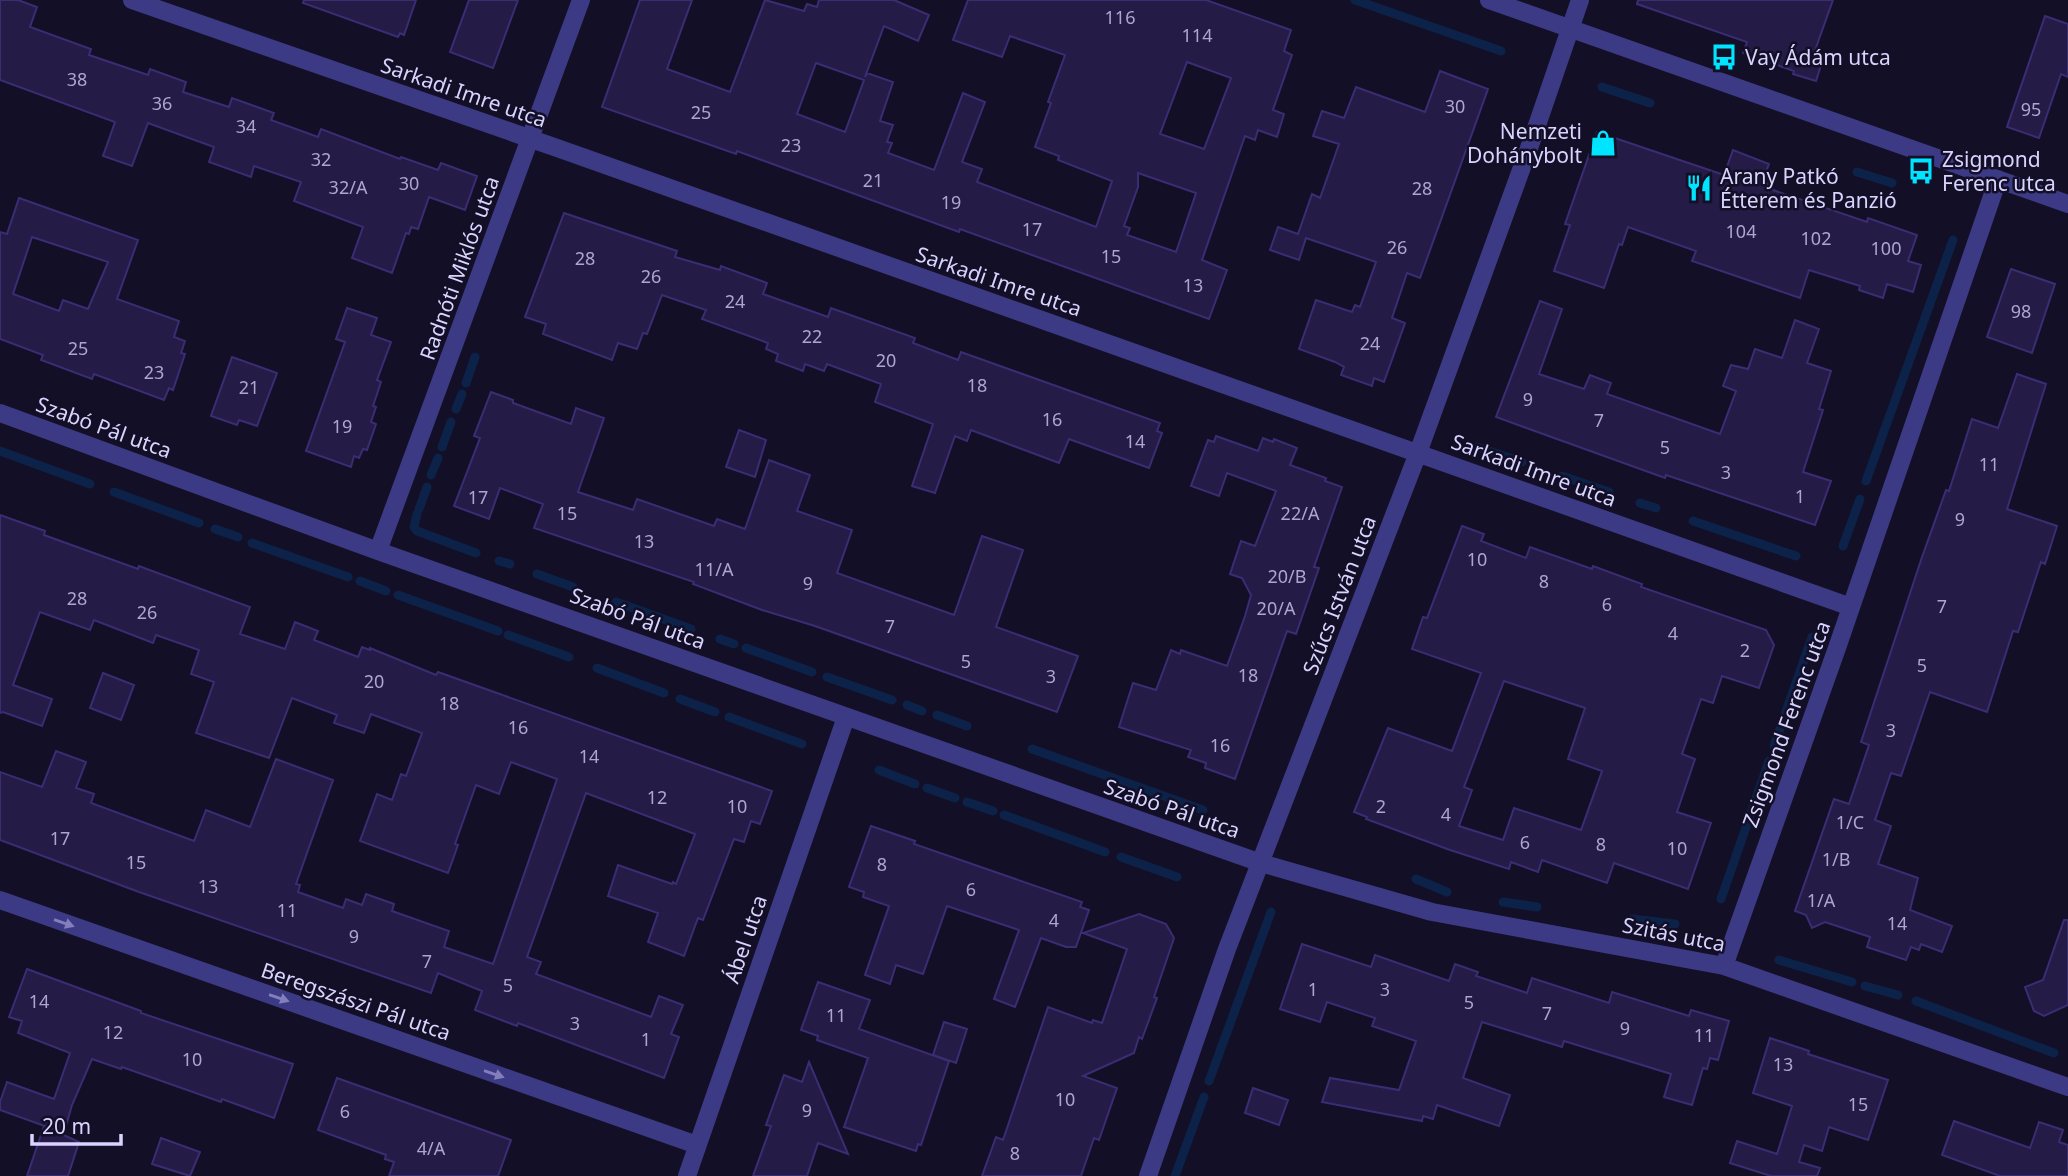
<svg xmlns="http://www.w3.org/2000/svg" width="2068" height="1176" viewBox="0 0 2068 1176" font-family="'Noto Sans',sans-serif">
<rect width="100%" height="100%" fill="#130f26"/>
<g fill="none" stroke-linecap="round" stroke-linejoin="round">
<path stroke="#0c2248" stroke-width="9" d="M1355 0 1501 51
M1602 87 1650 103
M1857 172 1892 183
M466 383 475 357
M456 409 462 394
M442 447 451 422
M1477 447 1522 462
M0 451 90 484
M431 475 438 458
M1562 476 1609 492
M1866 481 1953 240
M114 492 199 523
M1640 503 1656 508
M419 509 427 487
M417 514 414 527 417 531 476 553
M1693 521 1796 556
M215 529 238 537
M252 543 348 577
M1843 546 1860 499
M499 561 510 564
M537 574 573 587
M360 581 386 591
M398 595 498 631
M616 602 691 629
M508 635 569 657
M720 639 734 644
M746 648 812 672
M597 668 664 693
M827 677 892 700
M680 699 715 712
M907 705 922 711
M937 715 967 726
M729 717 802 744
M1774 746 1812 637
M1032 749 1203 810
M879 770 915 784
M927 788 955 798
M967 802 993 811
M1004 815 1105 852
M1121 857 1177 877
M1416 879 1447 892
M1721 899 1769 761
M1503 902 1537 907
M1632 919 1675 924
M1779 960 1852 982
M1865 986 1898 995
M1916 1001 2054 1053
M1209 1081 1271 912
M1175 1176 1204 1097"/>
</g>
<path fill="#241b47" stroke="#3b2d73" stroke-width="2" fill-rule="evenodd" d="M0 0H18L37 7 30 27 91 49 89 55 148 75 150 69 186 82 183 92 229 107 232 98 274 113 271 120 318 137 321 129 400 159 401 157 438 170 441 163 477 176 465 210 429 197 418 229 411 227 409 234 406 233 392 273 352 258 363 227 294 201 301 182 254 166 251 177 209 162 214 147 148 123 132 166 103 156 115 122 0 80Z
M304 0H416L404 35 400 33 398 37 303 3Z
M469 0H518L493 68 450 52Z
M640 0H692L667 69 730 92 765 0 804 11 807 4 817 7 819 0H894L929 15 918 41 884 26 865 77 867 73 893 82 880 121 893 125 887 142 892 143 888 153 934 170 963 93 985 102 962 162 982 169 977 182 1096 227 1112 181 1058 160 1059 156 1035 147 1051 103 1048 102 1065 55 1010 36 1002 57 953 40 968 0H1206L1291 30 1284 51 1292 55 1273 110 1284 114 1277 137 1258 130 1255 140 1245 136 1202 260 1227 270 1209 319 960 229 959 232 737 151 736 154 602 107ZM1187 62 1231 78 1204 149 1160 134ZM816 63 864 80 845 132 797 114ZM1138 173 1196 193 1176 252 1127 235 1130 228 1124 226 1138 187Z
M1638 0H1833L1813 56 1823 59 1816 81 1793 74 1794 71 1743 53 1747 42 1637 4Z
M2045 16 2068 24V77L2061 74 2039 138 2007 127Z
M1440 71 1488 89 1420 278 1407 273 1392 318 1405 323 1384 382 1374 378 1372 386 1341 375 1344 367 1335 362 1299 349 1316 300 1352 312 1355 305 1360 307 1376 262 1306 238 1299 260 1270 250 1278 227 1298 234 1312 194 1320 198 1339 144 1313 136 1322 111 1344 118 1356 87 1425 112Z
M1597 132 1724 175 1733 150 1769 164 1762 182 1771 185 1770 189 1867 222 1868 218 1917 235 1908 261 1921 265 1913 292 1887 284 1883 298 1859 290 1860 286 1809 270 1800 298 1692 261 1696 251 1628 227 1622 245 1619 244 1604 288 1554 271 1570 225 1565 224Z
M19 198 138 240 117 299 179 321 174 337 185 341 181 353 185 354 173 390 169 388 164 400 94 374 92 379 41 360 43 355 0 339V232L7 234ZM32 237 108 262 88 309 63 300 59 311 13 294Z
M564 213 677 251 675 257 720 270 721 266 767 283 763 294 828 317 831 308 915 338 913 343 958 360 961 352 1160 423 1157 431 1162 433 1149 468 1069 439 1059 463 971 430 967 441 955 436 935 493 912 486 933 424 875 402 881 384 827 364 824 371 805 364 803 371 776 361 778 354 766 349 768 343 702 319 706 310 662 295 647 334 643 333 637 349 618 343 612 360 543 334 546 324 525 317Z
M2011 269 2055 284 2032 353 1987 337Z
M1540 301 1562 309 1539 374 1584 389 1590 375 1611 383 1607 394 1720 434 1736 391 1723 386 1731 365 1748 369 1755 349 1782 358 1795 320 1819 329 1807 363 1831 371 1819 409 1823 410 1803 472 1831 481 1815 525 1666 475 1665 478 1496 417Z
M347 308 377 318 371 335 391 342 377 380 381 382 373 406 376 407 371 422 376 424 367 450 363 449 359 458 354 456 351 467 306 451 345 342 336 339Z
M232 357 277 373 257 426 239 420 237 425 211 416Z
M2017 374 2046 384 2007 509 2057 526 2045 564 2041 562 2018 632 2013 631 1987 712 1930 692 1901 776 1891 773 1875 820 1891 826 1878 864 1918 878 1910 910 1952 926 1942 952 1921 944 1919 950 1911 947 1906 960 1867 947 1870 937 1825 922 1812 928 1806 915 1795 911 1834 799 1849 804 1869 745 1861 742 1921 560 1946 490 1949 491 1972 419 1998 428Z
M491 392 513 400V403L571 424 576 408 604 418 578 492 633 510 637 499 714 526 717 519 745 529 769 460 810 475 797 511 852 530 837 573 954 615 982 536 1023 550 996 627 1078 656 1057 712 815 626 762 610 693 584 694 582 534 528 543 504 500 488 489 519 454 506 480 438 474 436Z
M739 430 766 440 755 477 726 467Z
M1216 436 1258 451 1263 438 1273 442 1274 439 1297 448 1290 465 1326 478 1325 481 1342 487 1314 567 1319 568 1296 634 1287 631 1235 779 1205 768 1206 763 1188 757 1191 750 1119 727 1133 683 1156 690 1171 650 1180 654 1181 650 1227 666 1245 616 1251 595 1242 578 1230 574 1241 541 1255 546 1276 491 1227 473 1219 496 1191 486 1208 440 1214 442Z
M0 515 45 531 44 535 138 569 139 566 250 607 240 634 285 649 295 622 318 631 314 640 358 657 362 647 370 650V648L436 675 438 672 772 791 760 824 751 821 744 842 734 839 703 920 698 918 684 956 648 942 658 913 608 896 618 865 672 884 673 882 676 884 695 834 586 793 527 957 541 962 536 974 651 1017 659 996 683 1005 671 1034 679 1037 664 1078 518 1023 517 1026 475 1010 482 991 438 973 431 993 139 892 0 840V772L42 787 56 751 86 762 76 788 94 794 91 803 194 841 206 810 250 827 276 759 333 780 296 884 300 885 298 892 343 908 346 899 362 905 366 894 394 904 392 911 449 931 444 947 493 964 557 779 511 762 499 794 476 785 455 844 458 845 448 873 360 841 377 794 392 800 401 774 406 776 422 733 371 714 364 733 334 723 337 715 292 698 269 758 196 733 214 682 191 674 199 650 156 635 153 643 94 620 90 630 40 612 13 685 52 699 42 726 3 712 0 713Z
M1462 526 1484 534 1481 541 1526 558 1530 547 1592 569 1593 566 1642 584 1641 587 1766 630 1774 645 1759 688 1722 676 1713 703 1701 699 1682 754 1695 759 1677 812 1711 823 1688 889 1614 863 1607 883 1542 860 1538 872 1511 862 1509 869 1450 850 1366 819 1367 817 1354 812 1388 728 1452 751 1481 673 1412 649 1423 617 1427 618ZM1504 681 1585 708 1568 759 1602 771 1581 830 1514 808 1503 840 1459 826 1472 790 1464 787Z
M103 673 134 685 121 720 90 708Z
M871 826 915 841 914 844 1082 902 1080 907 1089 910 1076 947H1066L1041 938 1015 1007 994 999 1019 930 947 906 923 974 896 965 890 984 865 975 889 906 863 897 864 892 849 887Z
M1139 914 1166 924 1174 938 1154 997 1157 998 1142 1039 1139 1037 1134 1053 1083 1076 1117 1088 1099 1140 1094 1138 1081 1176H982L996 1137 1003 1140 1048 1007 1092 1023 1093 1020 1102 1023 1127 949 1083 933Z
M2064 920H2068V1005L2044 1016 2034 1011 2025 987 2043 980Z
M1302 944 1371 967 1375 955 1449 981 1455 964 1478 972 1476 976 1527 993 1532 978 1609 1003 1612 992 1689 1016 1691 1010 1729 1021 1718 1060 1710 1058 1707 1069 1703 1068 1692 1105 1664 1097 1671 1074 1564 1041 1562 1047 1482 1022 1463 1078 1510 1095 1499 1126 1437 1105 1433 1119 1423 1116 1422 1121 1322 1102 1330 1078 1399 1090 1416 1041 1372 1026 1375 1018 1327 1002 1320 1022 1280 1009Z
M27 969 141 1011V1013L293 1064 274 1118 222 1099 221 1102 122 1067 121 1069 92 1059 72 1105 64 1133 0 1110V1102L7 1082 54 1099 70 1053 18 1033 22 1021 9 1017Z
M818 982 870 1000 859 1029 949 1061 921 1145 918 1144 916 1151 844 1127 868 1058 817 1040 818 1036 801 1030Z
M944 1022 967 1029 956 1063 933 1055Z
M1770 1038 1809 1051 1808 1054 1888 1080 1868 1140 1829 1127 1822 1151 1804 1145 1799 1162 1820 1168 1817 1176H1771L1730 1163 1737 1141 1777 1154 1792 1106 1753 1093Z
M809 1062 848 1154 818 1143 807 1176H753L771 1126 766 1125 784 1075 802 1082Z
M337 1078 511 1140 498 1176H389L394 1162 385 1159 386 1155 318 1130Z
M1253 1088 1288 1100 1279 1125 1245 1113Z
M1954 1121 2030 1148 2039 1122 2063 1130 2059 1142 2068 1145V1176H2000L1942 1155Z
M44 1126 79 1142 68 1176H27Z
M161 1138 200 1152 190 1176 152 1164Z"/>
<g fill="none" stroke-linecap="round" stroke-linejoin="round">
<path stroke="#3d3a85" stroke-width="18" d="M132 0 560 149 1851 607
M1489 0 2068 204
M0 413 378 551 1261 863 1432 912 1724 966 2068 1087
M378 551 581 0
M0 900 697 1145
M1724 966 1837 648 1998 179
M687 1176 846 717
M1148 1176 1227 949 1418 453 1533 137 1580 0"/>
</g>
<defs><path id="oneway-solid" d="M-6-.8H1V-3.2L6.5 0L1 3.2V.8H-6Z" transform="scale(1.75)"/></defs>
<g fill="#837fbc">
<use href="#oneway-solid" transform="translate(64 923) rotate(19)"/>
<use href="#oneway-solid" transform="translate(279 998) rotate(19)"/>
<use href="#oneway-solid" transform="translate(494 1074) rotate(19)"/>
</g>
<defs>
<g id="bus-bare" transform="scale(2.1)"><path d="M-5-6H5V4H4V6H2V4H-2V6H-4V4H-5ZM-3.5-4V0h7V-4ZM-3.5 1.2v1.5H-2V1.2ZM2 1.2v1.5H3.5V1.2Z" fill="#00e5ff" stroke="#130f26" stroke-width="2.5" paint-order="stroke"/></g>
<g id="shop-bare" transform="scale(2.1)"><path d="M-5-2.5h2.3a2.7 3.5 0 0 1 5.4 0H5L5.5 6h-11ZM-1.5-2.5h3a1.5 2.3 0 0 0-3 0Z" fill="#00e5ff" stroke="#130f26" stroke-width="2.5" paint-order="stroke"/></g>
<g id="restaurant-bare" transform="scale(2.1)"><path d="M-5-6h1v4h1v-4h1v4h1v-4h1v5L-1.5 .5V6h-2V.5L-5-1ZM5-6V6H3V1.5H1.5Q1.5-4 5-6Z" fill="#00e5ff" stroke="#130f26" stroke-width="2.5" paint-order="stroke"/></g>
</defs>
<g fill-rule="evenodd">
<use href="#bus-bare" x="1724" y="57"/>
<use href="#shop-bare" x="1603" y="143"/>
<use href="#bus-bare" x="1921" y="171"/>
<use href="#restaurant-bare" x="1699" y="188"/>
</g>
<g text-anchor="middle" dominant-baseline="central" stroke-width="5" stroke-linejoin="round" paint-order="stroke">
<g font-size="18" fill="#aca6d1">
<text x="1120" y="17">116</text>
<text x="1197" y="35">114</text>
<text x="77" y="79">38</text>
<text x="162" y="103">36</text>
<text x="1455" y="106">30</text>
<text x="2031" y="109">95</text>
<text x="701" y="112">25</text>
<text x="246" y="126">34</text>
<text x="791" y="145">23</text>
<text x="321" y="159">32</text>
<text x="873" y="180">21</text>
<text x="409" y="183">30</text>
<text x="348" y="187">32/A</text>
<text x="1422" y="188">28</text>
<text x="951" y="202">19</text>
<text x="1032" y="229">17</text>
<text x="1741" y="231">104</text>
<text x="1816" y="238">102</text>
<text x="1397" y="247">26</text>
<text x="1886" y="248">100</text>
<text x="1111" y="256">15</text>
<text x="585" y="258">28</text>
<text x="651" y="276">26</text>
<text x="1193" y="285">13</text>
<text x="735" y="301">24</text>
<text x="2021" y="311">98</text>
<text x="812" y="336">22</text>
<text x="1370" y="343">24</text>
<text x="78" y="348">25</text>
<text x="886" y="360">20</text>
<text x="154" y="372">23</text>
<text x="977" y="385">18</text>
<text x="249" y="387">21</text>
<text x="1528" y="399">9</text>
<text x="1052" y="419">16</text>
<text x="1599" y="420">7</text>
<text x="342" y="426">19</text>
<text x="1135" y="441">14</text>
<text x="1665" y="447">5</text>
<text x="1989" y="464">11</text>
<text x="1726" y="472">3</text>
<text x="1800" y="496">1</text>
<text x="478" y="497">17</text>
<text x="567" y="513">15</text>
<text x="1300" y="513">22/A</text>
<text x="1960" y="519">9</text>
<text x="644" y="541">13</text>
<text x="1477" y="559">10</text>
<text x="714" y="569">11/A</text>
<text x="1287" y="576">20/B</text>
<text x="1544" y="581">8</text>
<text x="808" y="583">9</text>
<text x="77" y="598">28</text>
<text x="1607" y="604">6</text>
<text x="1942" y="606">7</text>
<text x="1276" y="608">20/A</text>
<text x="147" y="612">26</text>
<text x="890" y="626">7</text>
<text x="1673" y="633">4</text>
<text x="1745" y="650">2</text>
<text x="966" y="661">5</text>
<text x="1922" y="665">5</text>
<text x="1248" y="675">18</text>
<text x="1051" y="676">3</text>
<text x="374" y="681">20</text>
<text x="449" y="703">18</text>
<text x="518" y="727">16</text>
<text x="1891" y="730">3</text>
<text x="1220" y="745">16</text>
<text x="589" y="756">14</text>
<text x="657" y="797">12</text>
<text x="737" y="806">10</text>
<text x="1381" y="806">2</text>
<text x="1446" y="814">4</text>
<text x="1850" y="822">1/C</text>
<text x="60" y="838">17</text>
<text x="1525" y="842">6</text>
<text x="1601" y="844">8</text>
<text x="1677" y="848">10</text>
<text x="1836" y="859">1/B</text>
<text x="136" y="862">15</text>
<text x="882" y="864">8</text>
<text x="208" y="886">13</text>
<text x="971" y="889">6</text>
<text x="1821" y="900">1/A</text>
<text x="287" y="910">11</text>
<text x="1054" y="920">4</text>
<text x="1897" y="923">14</text>
<text x="354" y="936">9</text>
<text x="427" y="961">7</text>
<text x="508" y="985">5</text>
<text x="1313" y="989">1</text>
<text x="1385" y="989">3</text>
<text x="39" y="1001">14</text>
<text x="1469" y="1002">5</text>
<text x="1547" y="1013">7</text>
<text x="836" y="1015">11</text>
<text x="575" y="1023">3</text>
<text x="1625" y="1028">9</text>
<text x="113" y="1032">12</text>
<text x="1704" y="1035">11</text>
<text x="646" y="1039">1</text>
<text x="192" y="1059">10</text>
<text x="1783" y="1064">13</text>
<text x="1065" y="1099">10</text>
<text x="1858" y="1104">15</text>
<text x="807" y="1110">9</text>
<text x="345" y="1111">6</text>
<text x="431" y="1148">4/A</text>
<text x="1015" y="1153">8</text>
</g>
<g font-size="21" fill="#d9d4ff" stroke="#130f26" text-anchor="start">
<text x="1745" y="57">Vay Ádám utca</text>
<text x="1582" y="131" text-anchor="end">Nemzeti<tspan x="1582" dy="24">Dohánybolt</tspan></text>
<text x="1942" y="159">Zsigmond<tspan x="1942" dy="24">Ferenc utca</tspan></text>
<text x="1720" y="176">Arany Patkó<tspan x="1720" dy="24">Étterem és Panzió</tspan></text>
</g>
<g font-size="21" fill="#d9d4ff" stroke="#130f26">
<text transform="translate(464 92) rotate(19)">Sarkadi Imre utca</text>
<text transform="translate(459 268) rotate(-70)">Radnóti Miklós utca</text>
<text transform="translate(999 281) rotate(19)">Sarkadi Imre utca</text>
<text transform="translate(104 427) rotate(20)">Szabó Pál utca</text>
<text transform="translate(1534 470) rotate(20)">Sarkadi Imre utca</text>
<text transform="translate(1339 595) rotate(-69)">Szűcs István utca</text>
<text transform="translate(638 618) rotate(20)">Szabó Pál utca</text>
<text transform="translate(1786 724) rotate(-70)">Zsigmond Ferenc utca</text>
<text transform="translate(1172 808) rotate(19)">Szabó Pál utca</text>
<text transform="translate(1674 934) rotate(11)">Szitás utca</text>
<text transform="translate(745 939) rotate(-71)">Ábel utca</text>
<text transform="translate(356 1001) rotate(19)">Beregszászi Pál utca</text>
</g>
</g>
<path d="M32 1134v10h89v-10" fill="none" stroke="#d9d4ff" stroke-width="3.5"/>
<text x="42" y="1134" font-size="21" fill="#d9d4ff" stroke="#130f26" stroke-width="5" paint-order="stroke">20 m</text>
</svg>
